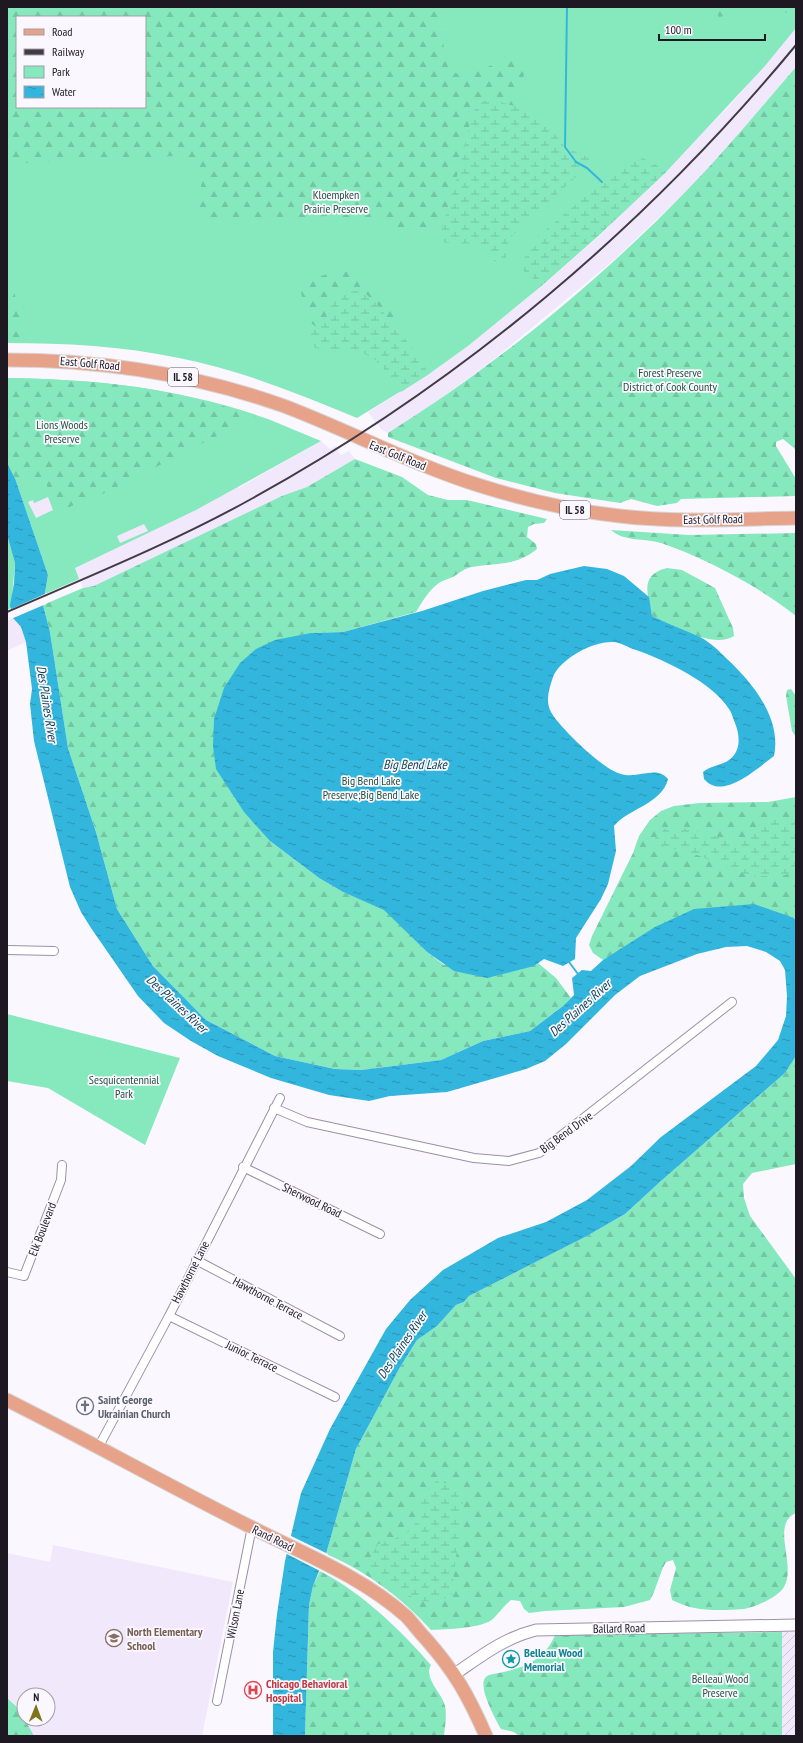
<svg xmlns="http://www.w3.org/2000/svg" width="803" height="1743" viewBox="0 0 803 1743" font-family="'PT Sans Narrow',sans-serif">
<defs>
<pattern id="industrial-furrows" width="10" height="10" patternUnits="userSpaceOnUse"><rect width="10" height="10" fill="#f1e8fc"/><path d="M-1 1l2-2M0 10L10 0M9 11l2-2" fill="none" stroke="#cec6d8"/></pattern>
<pattern id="forest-firs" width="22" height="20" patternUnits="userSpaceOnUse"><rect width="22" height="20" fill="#86e8bd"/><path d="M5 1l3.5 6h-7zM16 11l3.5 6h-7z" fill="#73c6a2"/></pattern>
<pattern id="wetland-marsh" width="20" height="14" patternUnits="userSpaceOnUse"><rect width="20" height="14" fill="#86e8bd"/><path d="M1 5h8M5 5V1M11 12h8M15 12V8" fill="none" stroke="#73c6a2"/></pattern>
<pattern id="water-ripples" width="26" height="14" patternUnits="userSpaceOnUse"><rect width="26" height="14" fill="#33b6de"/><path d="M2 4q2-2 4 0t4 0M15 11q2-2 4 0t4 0" fill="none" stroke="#2b93b4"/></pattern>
</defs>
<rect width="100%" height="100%" fill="#faf8fe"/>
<path fill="#f1e8fc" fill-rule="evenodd" d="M796 28V67L729 145 692 186 615 259 488 364 420 413 388 433 381 429 368 412 429 374 468 346 539 288 598 237 731 104Z
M321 441 330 449 335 446 341 455 349 451 355 459 218 554 43 605 83 588 79 579 45 594 48 575 16 481 240 487Z
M13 618 21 627 26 642 7 651V621Z
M53 1545 233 1582 202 1736H7V1553L50 1562ZM24 1695H48V1719H24Z"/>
<path fill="url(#industrial-furrows)" d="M782 1632H796V1736H782Z"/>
<path fill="#86e8bd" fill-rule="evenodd" d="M7 7H796V28L764 67 666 172 598 236 539 288 468 346 429 374 357 418C299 394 241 370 179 358 122 346 65 343 7 343ZM17 17H145V107H17Z
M7 378C95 379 185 389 268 419 286 426 303 434 321 441L196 510 75 568 79 579 45 594 48 575 16 481 7 480ZM48 497 53 510 36 518 28 502 33 500 34 503ZM144 524 148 531 120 543 117 536Z
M7 535 15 563 11 608 7 610Z
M7 1014 180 1058 145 1145 48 1088 7 1081Z"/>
<path fill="url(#forest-firs)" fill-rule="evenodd" d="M7 7H441L444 53 449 70 465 77 512 56 529 59 507 129 500 232 401 229 380 220 325 216 271 222 245 219 212 223 201 217 195 203 204 177 197 167 174 156 7 164ZM17 17H145V107H17Z
M711 7H743L734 14 719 17Z
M758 7H796V15C783 11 771 12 758 9Z
M796 67V452L794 448 783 439 776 442V446L796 479V496L681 499 677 503 657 506 631 499 620 503 555 493 496 478 388 437V433C497 365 603 278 692 185 729 147 762 106 796 67Z
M7 259 21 321 23 343H7Z
M335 272C340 272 346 271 351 273 366 278 400 300 394 320 393 322 390 325 389 328L321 330 306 320 301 292 310 279Z
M7 378C65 379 123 382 180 395 205 400 231 408 256 416L93 499 66 508 55 504 45 481H16L7 463Z
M355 459 402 477 428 495 448 500H467L547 519 544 523 534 524 528 527 527 537 536 544 537 549C516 566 497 563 472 567 465 568 459 573 453 577 449 579 443 580 439 583 429 590 422 602 416 612L343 632 311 633 270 841 319 878 343 892 384 909 427 952 444 965 534 966 538 963 556 978 571 998 563 1006 530 1031 483 1041 441 1060 361 1070 335 1069 275 1056 206 1020 153 966 117 909 96 832 68 748 50 632 43 605 83 588 94 586 282 496 307 487Z
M611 530 689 535 796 533V616C760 587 705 558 661 543 645 538 624 542 611 530Z
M667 568 682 570 715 588 733 628 734 636C713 649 672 626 652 616 648 594 639 575 667 568Z
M791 689 796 696V737L792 731 786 696 787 690Z
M796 797V921L794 918 626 947 603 960 593 953 589 945 592 936 633 853 639 836 650 820 661 811 674 806 699 803 768 802Z
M796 1056V1164L752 1173 743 1184 744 1198 750 1216 796 1279V1513C770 1524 797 1565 784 1587 778 1597 756 1607 744 1609 732 1610 707 1611 695 1608 687 1607 679 1603 672 1600L670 1590 676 1568 673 1560 666 1562C659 1574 657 1588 650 1600L624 1607 545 1611 529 1613 524 1609 520 1601 511 1600C504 1606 500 1612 494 1618 483 1629 446 1629 431 1630 402 1598 366 1571 326 1554L356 1449 399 1369 417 1340 437 1326 456 1305 464 1302 469 1296 587 1236 625 1214 661 1181 785 1073Z
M320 1571C361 1592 401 1630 431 1665 423 1678 442 1693 445 1706 447 1715 445 1726 444 1735L305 1736 309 1605 313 1586Z
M782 1632V1736H519L514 1732 501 1729C496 1720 478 1688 485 1678 488 1674 494 1674 499 1673 523 1668 545 1660 555 1635Z
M7 1698 19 1709 34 1736H7Z"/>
<path fill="url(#wetland-marsh)" d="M483 101H497L532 111 554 133 565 147 589 158 592 163 522 225 509 240 506 259 491 262 488 255 480 244 445 243 440 235 462 158 472 113Z
M640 156 656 165 666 172 598 236 539 288 531 275 524 272 522 262 535 239 628 160Z
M357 291 366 294 381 308 394 329 407 341 429 374 401 392C381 366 377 351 341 350 327 349 325 352 311 346L310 337 314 328 328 315 330 307 344 292Z
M785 819 796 821V866L786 875 752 877 697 855 656 845 655 838 666 828 675 826 734 841 750 837C759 818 766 820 785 819Z
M436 1481 450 1484 463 1500C461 1532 454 1563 452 1595 443 1599 434 1603 424 1601 411 1599 381 1580 370 1570L369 1560 378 1544 402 1536 416 1523 421 1498Z"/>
<path fill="url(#water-ripples)" d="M7 463 16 481 48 575 43 605 50 632 68 748 96 832 117 909 153 966 206 1020 275 1056 335 1069 361 1070 441 1060 483 1041 530 1031 563 1006 574 995 572 978 582 970 591 971 603 960 655 927 694 909 754 904 794 918 796 921V1056L785 1073 661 1181 625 1214 587 1236 469 1296 464 1302 456 1305 437 1326 417 1340 399 1369 356 1449 326 1554 313 1586 309 1605 305 1736H273V1652L277 1614 285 1561 301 1493 330 1429 386 1329 410 1300 443 1270 498 1238 546 1222 587 1200 631 1166 661 1137 756 1066 778 1040 786 1016 787 996 785 970 780 961 766 952 747 946 726 947 697 954 640 976 615 995 566 1044 545 1061 526 1069 447 1092 390 1096 369 1101 329 1095 271 1078 218 1056 191 1041 164 1023 138 996 91 928 81 912 70 887 34 741 30 704 32 689 26 642 21 627 13 618 10 605 14 583 15 563 7 535Z
M584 566 607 569 624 576 649 597 652 616C668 624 685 630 700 637 710 642 719 651 726 658 752 682 782 718 774 756 759 767 731 793 712 785 709 784 706 781 704 779L703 772C713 764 726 766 734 755 741 746 739 733 735 723 733 719 732 713 729 709 713 683 665 660 636 650 629 648 620 642 613 642 593 641 560 659 553 677 549 689 545 701 551 712 560 728 601 767 618 773 637 781 655 764 668 779 662 804 629 808 614 826L616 851 608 884 601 899 576 938 575 959 563 966 544 959 534 966 487 978 454 971 427 952 384 910 343 892 319 878 270 841 244 812 216 769 213 746 214 719 224 688 240 663 256 649 275 640 311 633 343 632 422 611 483 591 526 580H537L550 574Z"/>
<path fill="#faf8fe" d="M47 593 46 604 11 619 9 610Z
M289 1535 328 1554 322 1572 285 1553Z"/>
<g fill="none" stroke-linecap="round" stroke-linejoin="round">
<path stroke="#33b6de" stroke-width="2" d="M567 7 565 147 576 162 587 168 602 182
M569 962 578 974"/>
<g stroke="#9b90a9" stroke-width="10">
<path id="minor" d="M7 950 54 951
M274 1108 307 1122 474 1158 509 1161 539 1153 732 1002
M243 1167 380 1234
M196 1260 340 1336
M7 1272 24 1276 61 1180 62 1165
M169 1316 335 1397
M99 1446 169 1316 280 1098
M217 1701 252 1527"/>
</g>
<g stroke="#9b90a9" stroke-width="13">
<path id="tertiary" d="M455 1674C481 1656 504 1638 536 1630L796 1625"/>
</g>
<g stroke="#d6d5d7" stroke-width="15">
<path id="primary" d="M7 360C102 360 194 374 284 406 350 431 413 465 481 486 526 500 573 511 620 516 678 523 738 519 796 518
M7 1400C89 1441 169 1486 251 1527 304 1554 361 1576 406 1616 413 1623 419 1632 426 1639 455 1672 468 1695 486 1736"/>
</g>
<use href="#minor" stroke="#fff" stroke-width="8"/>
<use href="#tertiary" stroke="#fff" stroke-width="11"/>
<use href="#primary" stroke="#e6a389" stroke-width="13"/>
<path stroke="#403b44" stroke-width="2" d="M7 612C90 576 174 542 253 498 461 383 645 228 796 45"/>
</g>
<defs>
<g id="church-ring" transform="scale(0.9)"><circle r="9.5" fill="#faf8fe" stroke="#6b7280" stroke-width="1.5"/><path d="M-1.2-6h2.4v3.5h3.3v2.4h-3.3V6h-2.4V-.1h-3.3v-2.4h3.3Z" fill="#6b7280"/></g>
<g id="school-ring" transform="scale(0.9)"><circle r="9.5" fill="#faf8fe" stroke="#8d6e63" stroke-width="1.5"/><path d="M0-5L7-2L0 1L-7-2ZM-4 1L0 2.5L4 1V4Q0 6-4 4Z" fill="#8d6e63"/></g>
<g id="sight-ring" transform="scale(0.9)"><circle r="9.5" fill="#faf8fe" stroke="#0f9aa8" stroke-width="1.5"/><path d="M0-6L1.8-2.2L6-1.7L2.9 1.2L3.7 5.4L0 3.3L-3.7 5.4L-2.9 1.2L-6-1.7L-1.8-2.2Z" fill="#0f9aa8"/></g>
<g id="hospital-ring" transform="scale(0.9)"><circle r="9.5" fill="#faf8fe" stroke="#e0444e" stroke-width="1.5"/><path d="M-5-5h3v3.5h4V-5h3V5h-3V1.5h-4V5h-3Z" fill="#e0444e"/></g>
</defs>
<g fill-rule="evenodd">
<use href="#church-ring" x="85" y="1406"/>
<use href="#school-ring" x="114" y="1638"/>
<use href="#sight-ring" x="511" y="1659"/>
<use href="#hospital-ring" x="253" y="1690"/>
</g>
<g text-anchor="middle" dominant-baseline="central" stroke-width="3.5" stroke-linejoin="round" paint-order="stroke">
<g fill="#faf8fe" stroke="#5f5b64" stroke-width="1">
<rect x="168" y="368" width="30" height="18" rx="3"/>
<rect x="560" y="501" width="30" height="18" rx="3"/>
</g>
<g font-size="11" font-weight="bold" fill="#1d1822">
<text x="183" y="377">IL 58</text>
<text x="575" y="510">IL 58</text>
</g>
<g font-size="12" fill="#255340" stroke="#faf8fe">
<text x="336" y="194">Kloempken<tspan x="336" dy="14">Prairie Preserve</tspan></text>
<text x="670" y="372">Forest Preserve<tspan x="670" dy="14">District of Cook County</tspan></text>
<text x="62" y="424">Lions Woods<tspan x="62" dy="14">Preserve</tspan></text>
<text x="371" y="780">Big Bend Lake<tspan x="371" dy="14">Preserve;Big Bend Lake</tspan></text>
<text x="124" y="1079">Sesquicentennial<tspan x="124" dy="14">Park</tspan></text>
<text x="720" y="1678">Belleau Wood<tspan x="720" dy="14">Preserve</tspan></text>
</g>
<g font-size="12" fill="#1d1822" stroke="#faf8fe">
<text transform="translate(90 363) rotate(5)">East Golf Road</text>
<text transform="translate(398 455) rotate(22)">East Golf Road</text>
<text transform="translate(713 519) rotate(-1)">East Golf Road</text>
<text transform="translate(566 1132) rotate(-36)">Big Bend Drive</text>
<text transform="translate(312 1200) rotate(26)">Sherwood Road</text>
<text transform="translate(42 1229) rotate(-69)">Elk Boulevard</text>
<text transform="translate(190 1272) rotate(-63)">Hawthorne Lane</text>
<text transform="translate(268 1298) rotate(28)">Hawthorne Terrace</text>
<text transform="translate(252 1356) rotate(26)">Junior Terrace</text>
<text transform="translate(273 1538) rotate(26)">Rand Road</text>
<text transform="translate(235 1614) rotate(-79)">Wilson Lane</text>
<text transform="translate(619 1628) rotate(-1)">Ballard Road</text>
</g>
<g font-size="12" font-weight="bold" fill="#5b616d" stroke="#faf8fe" text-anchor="start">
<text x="98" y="1399">Saint George<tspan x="98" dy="14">Ukrainian Church</tspan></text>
</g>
<g font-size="12" font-weight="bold" fill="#785e54" stroke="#faf8fe" text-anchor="start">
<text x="127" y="1631">North Elementary<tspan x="127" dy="14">School</tspan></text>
</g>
<g font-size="12" font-weight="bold" fill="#0d838f" stroke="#faf8fe" text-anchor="start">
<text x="524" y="1652">Belleau Wood<tspan x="524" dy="14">Memorial</tspan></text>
</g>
<g font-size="12" font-weight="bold" fill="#be3a42" stroke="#faf8fe" text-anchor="start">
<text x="266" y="1683">Chicago Behavioral<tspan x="266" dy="14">Hospital</tspan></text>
</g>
<g font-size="13" font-style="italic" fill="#063f50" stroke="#faf8fe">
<text transform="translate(47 704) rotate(81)">Des Plaines River</text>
<text x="415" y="764">Big Bend Lake</text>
<text transform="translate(177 1004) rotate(43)">Des Plaines River</text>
<text transform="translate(580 1008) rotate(-42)">Des Plaines River</text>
<text transform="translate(402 1345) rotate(-56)">Des Plaines River</text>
</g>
</g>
<rect width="803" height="1743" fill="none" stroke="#1d1822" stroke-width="16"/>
<rect x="16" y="16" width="130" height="92" fill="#faf8fe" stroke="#a29ea6"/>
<rect x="24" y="29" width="20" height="6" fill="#e6a389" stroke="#a29ea6"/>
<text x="52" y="36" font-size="12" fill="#1d1822">Road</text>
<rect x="24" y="49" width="20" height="6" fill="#403b44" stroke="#a29ea6"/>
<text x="52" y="56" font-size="12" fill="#1d1822">Railway</text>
<rect x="24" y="66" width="20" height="12" fill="#86e8bd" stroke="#a29ea6"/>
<text x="52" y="76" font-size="12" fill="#1d1822">Park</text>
<rect x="24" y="86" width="20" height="12" fill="url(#water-ripples)" stroke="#a29ea6"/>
<text x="52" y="96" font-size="12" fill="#1d1822">Water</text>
<g transform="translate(36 1707) rotate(1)"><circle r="19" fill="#faf8fe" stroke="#a29ea6"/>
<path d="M0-3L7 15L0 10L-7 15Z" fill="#7f7417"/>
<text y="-6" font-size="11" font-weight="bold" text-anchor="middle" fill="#1d1822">N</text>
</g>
<path d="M659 34v6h106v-6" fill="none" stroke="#1d1822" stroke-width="2"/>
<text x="665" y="34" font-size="12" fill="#1d1822" stroke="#faf8fe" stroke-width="3" paint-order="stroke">100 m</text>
</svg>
